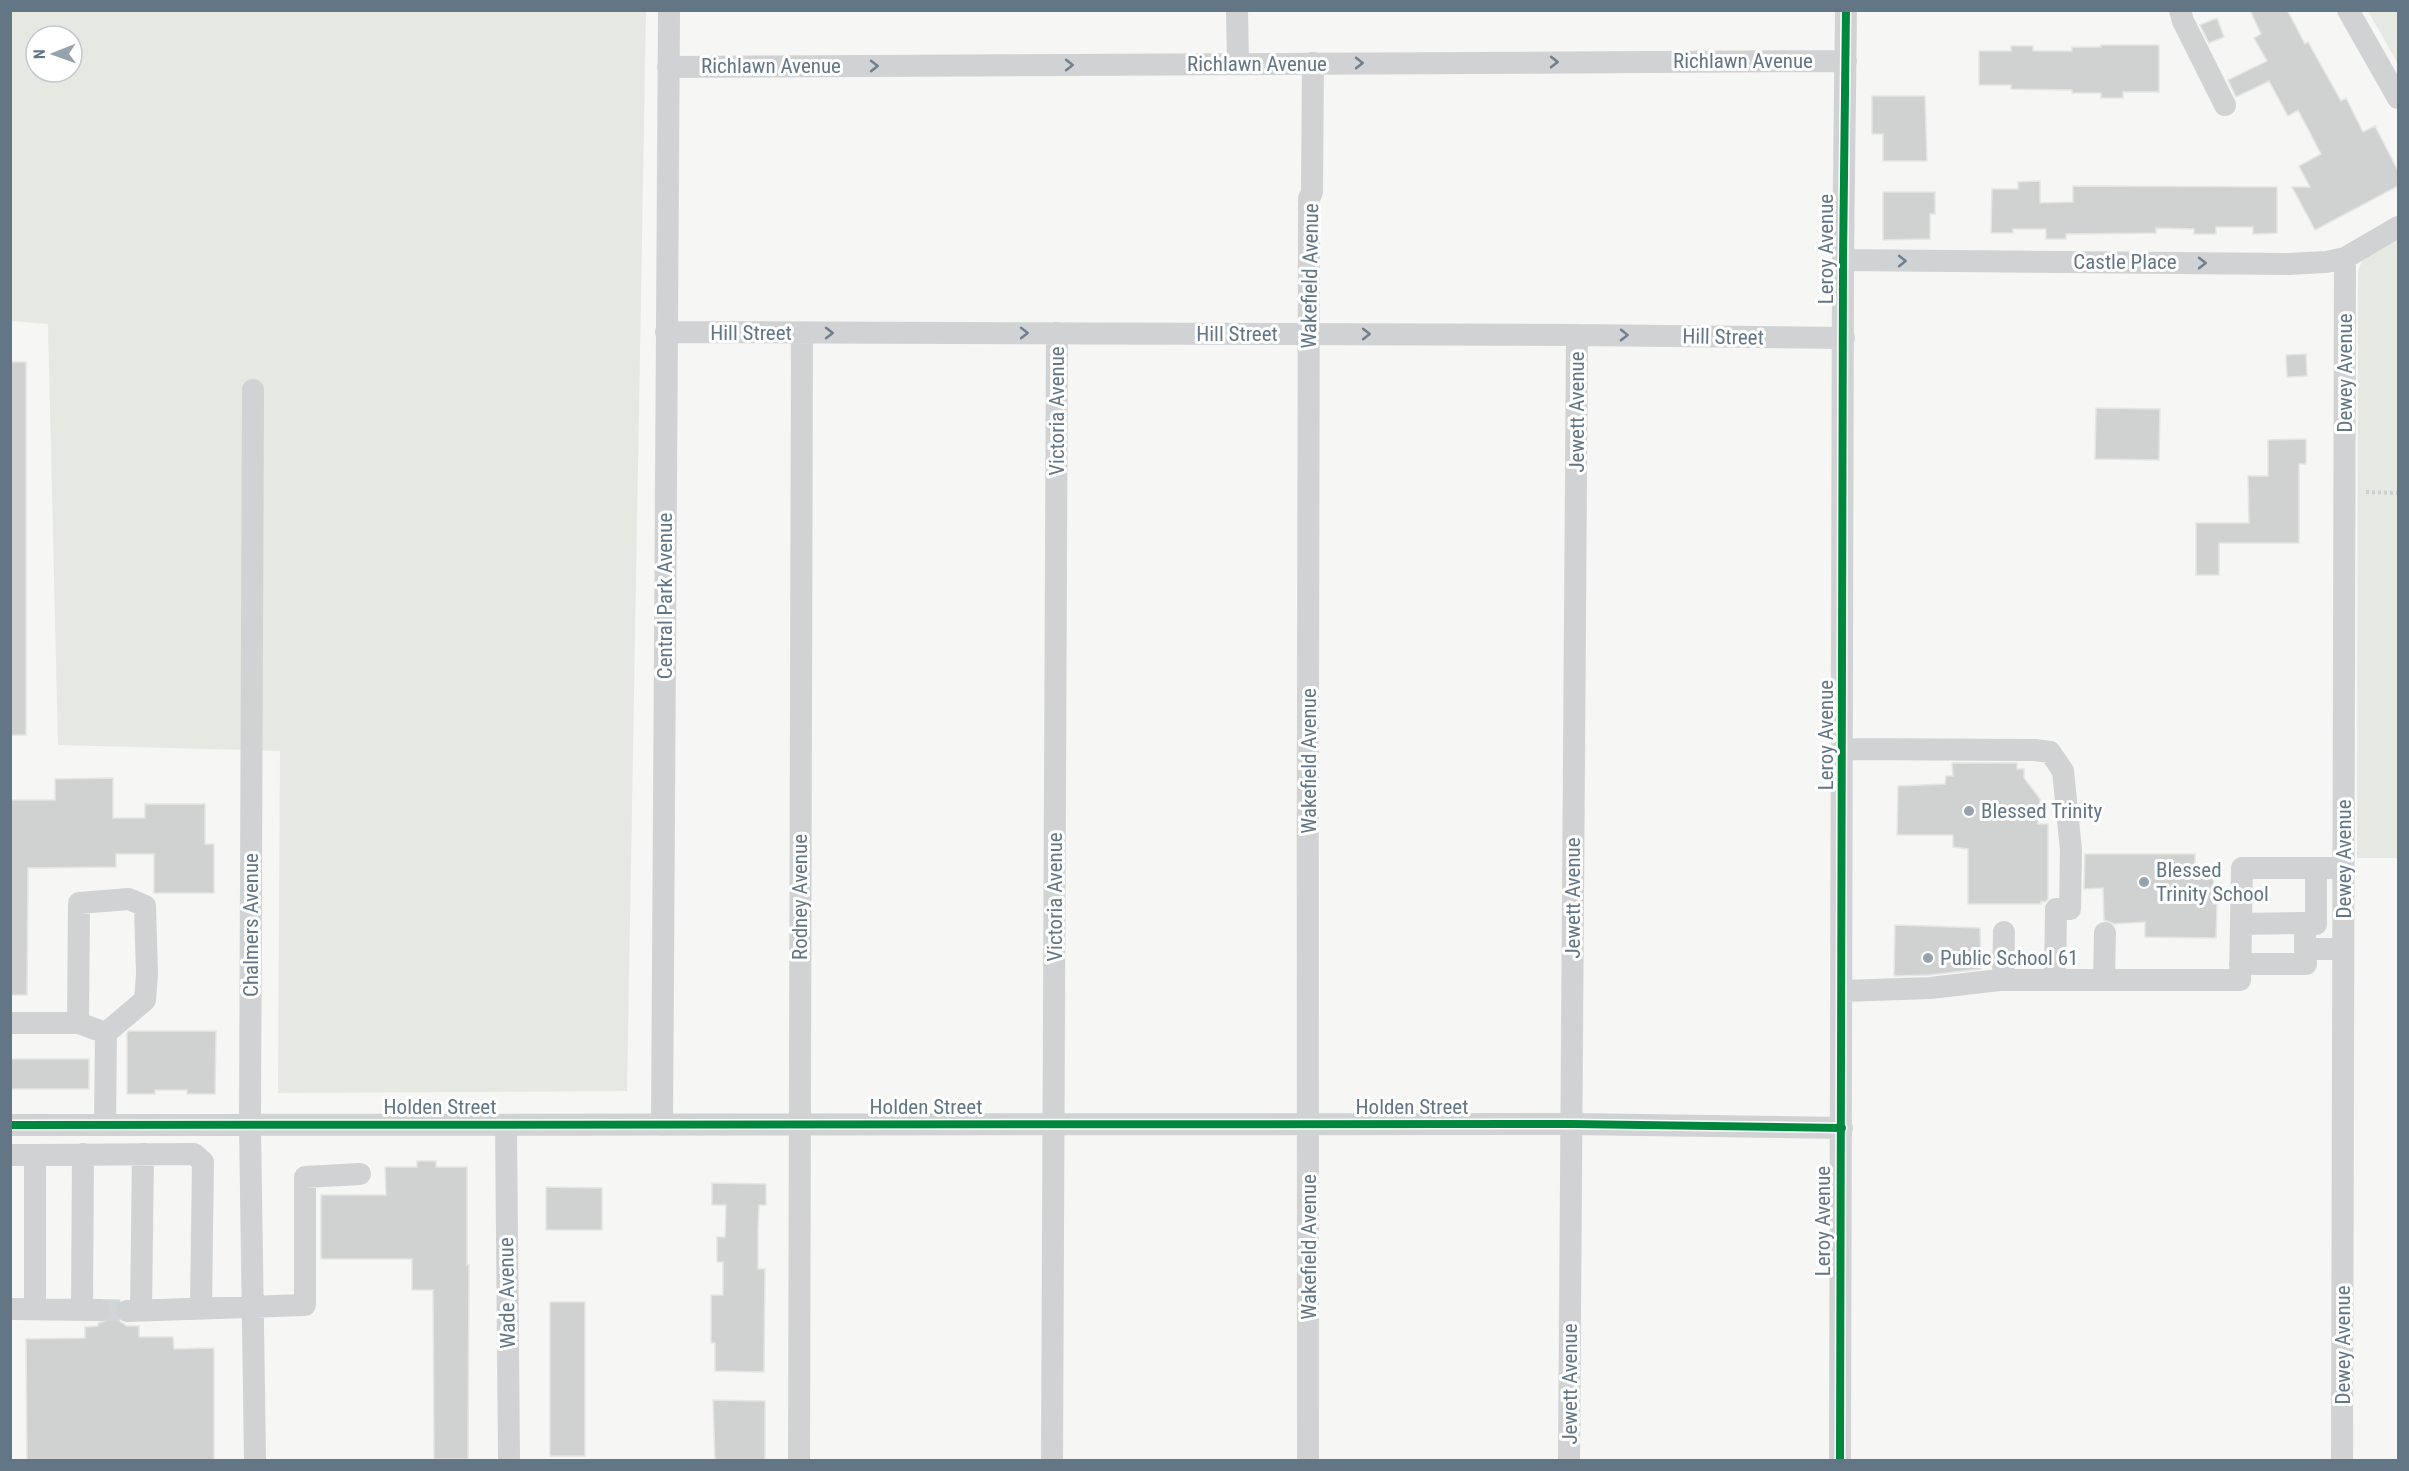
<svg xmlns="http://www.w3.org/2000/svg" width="2409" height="1471" viewBox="0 0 2409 1471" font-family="'Roboto Condensed',sans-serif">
<rect width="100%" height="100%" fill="#f6f6f4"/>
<path fill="#e5e9e2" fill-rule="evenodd" d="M10 11H646L627 1091 278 1093 280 751 58 745 48 324 11 321ZM36 36H72V72H36Z
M2368 11H2398V64Z
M2398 240V858H2357L2358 271 2362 261Z"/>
<path fill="#d0d2d1" stroke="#e5e5e4" stroke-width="1.5" d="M2250 10H2287L2305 44 2308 42 2341 101 2346 98 2363 132 2375 126 2398 171V186L2315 230 2292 187H2310L2299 166 2321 154 2298 110 2288 116 2269 81 2236 97 2228 80 2267 61 2254 38 2261 34Z
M2217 18 2224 37 2209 43 2200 25Z
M2101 45H2159V92H2123V98H2101V93H2072V90L2011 89V85H1979V51H2011V46H2033V51H2072V47H2101Z
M1872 96H1925L1927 161H1883V134H1872Z
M2040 181V203L2073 202V186L2277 187V233L2253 234V227H2216V234H2194V229L2156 228V233L2066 234V239H2046V229H2013V233H1991L1992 189H2018V182Z
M1883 192H1935V214H1930V239L1883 240Z
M2306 354 2307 376 2287 377 2286 355Z
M10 362H26V735H10Z
M2096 408 2160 409 2159 460 2095 459Z
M2306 439V464H2299V543H2219V575H2196V523H2249L2248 476H2268V440Z
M1952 763H2017V769H2024V778L2040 799 2038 824H2048V899L2045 902 2041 901V904H1968V849L1953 847V835H1897L1898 786 1945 784 1946 776H1953Z
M113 778V818H145V804H205V844H214V893H154V854H116V867L28 868 27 995H10V800H55V779Z
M2085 854H2195V870H2214L2213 904H2217L2216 938 2145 937V922L2114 924 2104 920 2103 888 2084 889Z
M1895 925 1980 928 1981 969 1929 975 1894 976Z
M129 1031H216L215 1094H187V1090H155V1094H127V1033Z
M10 1059H89V1089H10Z
M417 1161H436V1167H467V1265H469L468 1459H434L433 1290H412V1259H321V1195H386L385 1167H417Z
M712 1183 766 1184V1205H759L758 1231V1269H765L764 1372 715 1371V1343H711V1295H723V1262H717V1237H725L726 1205H712Z
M546 1187 602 1188V1230H546Z
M107 1300H119L114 1311 115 1318 127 1326H139V1337H173L174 1349 214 1348V1461H27L26 1339 85 1338V1327L98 1326V1323L105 1321 110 1316 111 1310Z
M550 1302H585V1456H550Z
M713 1400 765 1401V1461H715Z"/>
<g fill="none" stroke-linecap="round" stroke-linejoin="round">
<path stroke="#d1d6d8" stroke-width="22" stroke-dasharray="22 11" stroke-linecap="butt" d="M98 1310 127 1311"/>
<path stroke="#cfcfcf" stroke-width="4" stroke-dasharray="3 3" stroke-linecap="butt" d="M2366 492 2398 493"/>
<path stroke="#d1d2d3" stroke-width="22" d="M1237 10 1238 64
M2180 10 2183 21 2225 105
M2348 10 2398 98
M668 67 1846 61
M1843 260 2288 264 2326 262 2345 258 2398 227
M666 332 1577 335 1844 338
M253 390 250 1125 255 1460
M1844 749 2035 750 2050 752 2063 771 2071 850 2070 909H2056L2055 979
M2241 924 2305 923
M2305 949V923L2316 924V868
M2240 964H2306L2305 949H2343
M2003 980 2004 932
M2104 980 2105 933
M1843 991 1930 988 1999 980H2240L2242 868H2344
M10 1023H78
M10 1125 1572 1124 1842 1128
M105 1125 106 1033 145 1000 147 974 145 906 129 899 79 903 78 1023 106 1033
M506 1125 509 1460
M662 1125 669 10
M10 1155H35
M10 1309 98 1310
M35 1309V1155L194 1154 203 1162 201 1308
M82 1310 83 1154
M141 1310 143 1154
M127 1311 305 1305V1177L360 1174
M799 1460 802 333
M1052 1460 1057 333
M1308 1460C1310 1040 1305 619 1309 199L1312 192 1313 63
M1569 1460 1577 335
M1840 1460 1843 260 1846 10
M2342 1460 2345 258"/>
<g stroke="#fff" stroke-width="11">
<path id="cycleway" d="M10 1125 1572 1124 1842 1128
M1840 1460 1843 260 1846 10"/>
</g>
<use href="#cycleway" stroke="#00873e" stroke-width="8"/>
</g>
<defs><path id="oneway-chevron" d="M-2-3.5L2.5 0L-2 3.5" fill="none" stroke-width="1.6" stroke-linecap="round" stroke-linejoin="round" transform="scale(1.5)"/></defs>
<g stroke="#6e7f8e">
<use href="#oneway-chevron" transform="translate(1554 62)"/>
<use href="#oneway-chevron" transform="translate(1359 63)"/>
<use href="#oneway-chevron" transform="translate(1069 65)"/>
<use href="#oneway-chevron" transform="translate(874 66)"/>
<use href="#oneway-chevron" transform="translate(1902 261)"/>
<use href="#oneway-chevron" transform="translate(2202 263)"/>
<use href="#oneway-chevron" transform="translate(829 333)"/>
<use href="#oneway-chevron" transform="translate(1024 333)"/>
<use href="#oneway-chevron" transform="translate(1366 334)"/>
<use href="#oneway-chevron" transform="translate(1624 335) rotate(1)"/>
</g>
<g fill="#96a3ac" stroke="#fff" stroke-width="2">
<circle cx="1969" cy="811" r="6"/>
<circle cx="2144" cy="882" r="6"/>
<circle cx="1928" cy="958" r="6"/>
</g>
<g text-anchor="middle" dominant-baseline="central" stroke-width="6" stroke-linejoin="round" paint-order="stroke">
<g font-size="21" fill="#637686" stroke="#fff">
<text x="1743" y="61">Richlawn Avenue</text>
<text x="1257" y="64">Richlawn Avenue</text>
<text x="771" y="66">Richlawn Avenue</text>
<text transform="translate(1826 249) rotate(-90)">Leroy Avenue</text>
<text x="2125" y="262">Castle Place</text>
<text transform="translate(1310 276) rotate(-89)">Wakefield Avenue</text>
<text x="751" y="333">Hill Street</text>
<text x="1237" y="334">Hill Street</text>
<text transform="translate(1723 337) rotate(1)">Hill Street</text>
<text transform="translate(2345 373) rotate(-90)">Dewey Avenue</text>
<text transform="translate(1057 411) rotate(-90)">Victoria Avenue</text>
<text transform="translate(1577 412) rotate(-90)">Jewett Avenue</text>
<text transform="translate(665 596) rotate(-90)">Central Park Avenue</text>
<text transform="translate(1826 735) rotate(-90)">Leroy Avenue</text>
<text transform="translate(1309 761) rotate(-90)">Wakefield Avenue</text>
<text transform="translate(2344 859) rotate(-90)">Dewey Avenue</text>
<text transform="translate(800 897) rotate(-90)">Rodney Avenue</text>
<text transform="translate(1055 897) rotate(-90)">Victoria Avenue</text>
<text transform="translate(1573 898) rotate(-90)">Jewett Avenue</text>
<text transform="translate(251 925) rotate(-90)">Chalmers Avenue</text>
<text x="440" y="1107">Holden Street</text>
<text x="926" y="1107">Holden Street</text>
<text x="1412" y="1107">Holden Street</text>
<text transform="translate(1823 1221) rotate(-90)">Leroy Avenue</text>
<text transform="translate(1309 1247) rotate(-90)">Wakefield Avenue</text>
<text transform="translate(507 1293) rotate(-91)">Wade Avenue</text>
<text transform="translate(2343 1345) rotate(-90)">Dewey Avenue</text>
<text transform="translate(1570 1384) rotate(-90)">Jewett Avenue</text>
</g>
<g font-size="21" fill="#637686" stroke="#fff" text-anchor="start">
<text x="1981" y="811">Blessed Trinity</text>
<text x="2156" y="870">Blessed<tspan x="2156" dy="24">Trinity School</tspan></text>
<text x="1940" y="958">Public School 61</text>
</g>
</g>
<rect width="2409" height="1471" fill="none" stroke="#637686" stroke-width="24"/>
<g transform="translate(54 54) rotate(269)"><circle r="28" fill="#ffffff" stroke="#c1c8cf" stroke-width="1.5"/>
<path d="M0-4.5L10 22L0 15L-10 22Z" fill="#96a3ac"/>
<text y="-9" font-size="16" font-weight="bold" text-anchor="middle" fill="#637686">N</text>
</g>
</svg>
